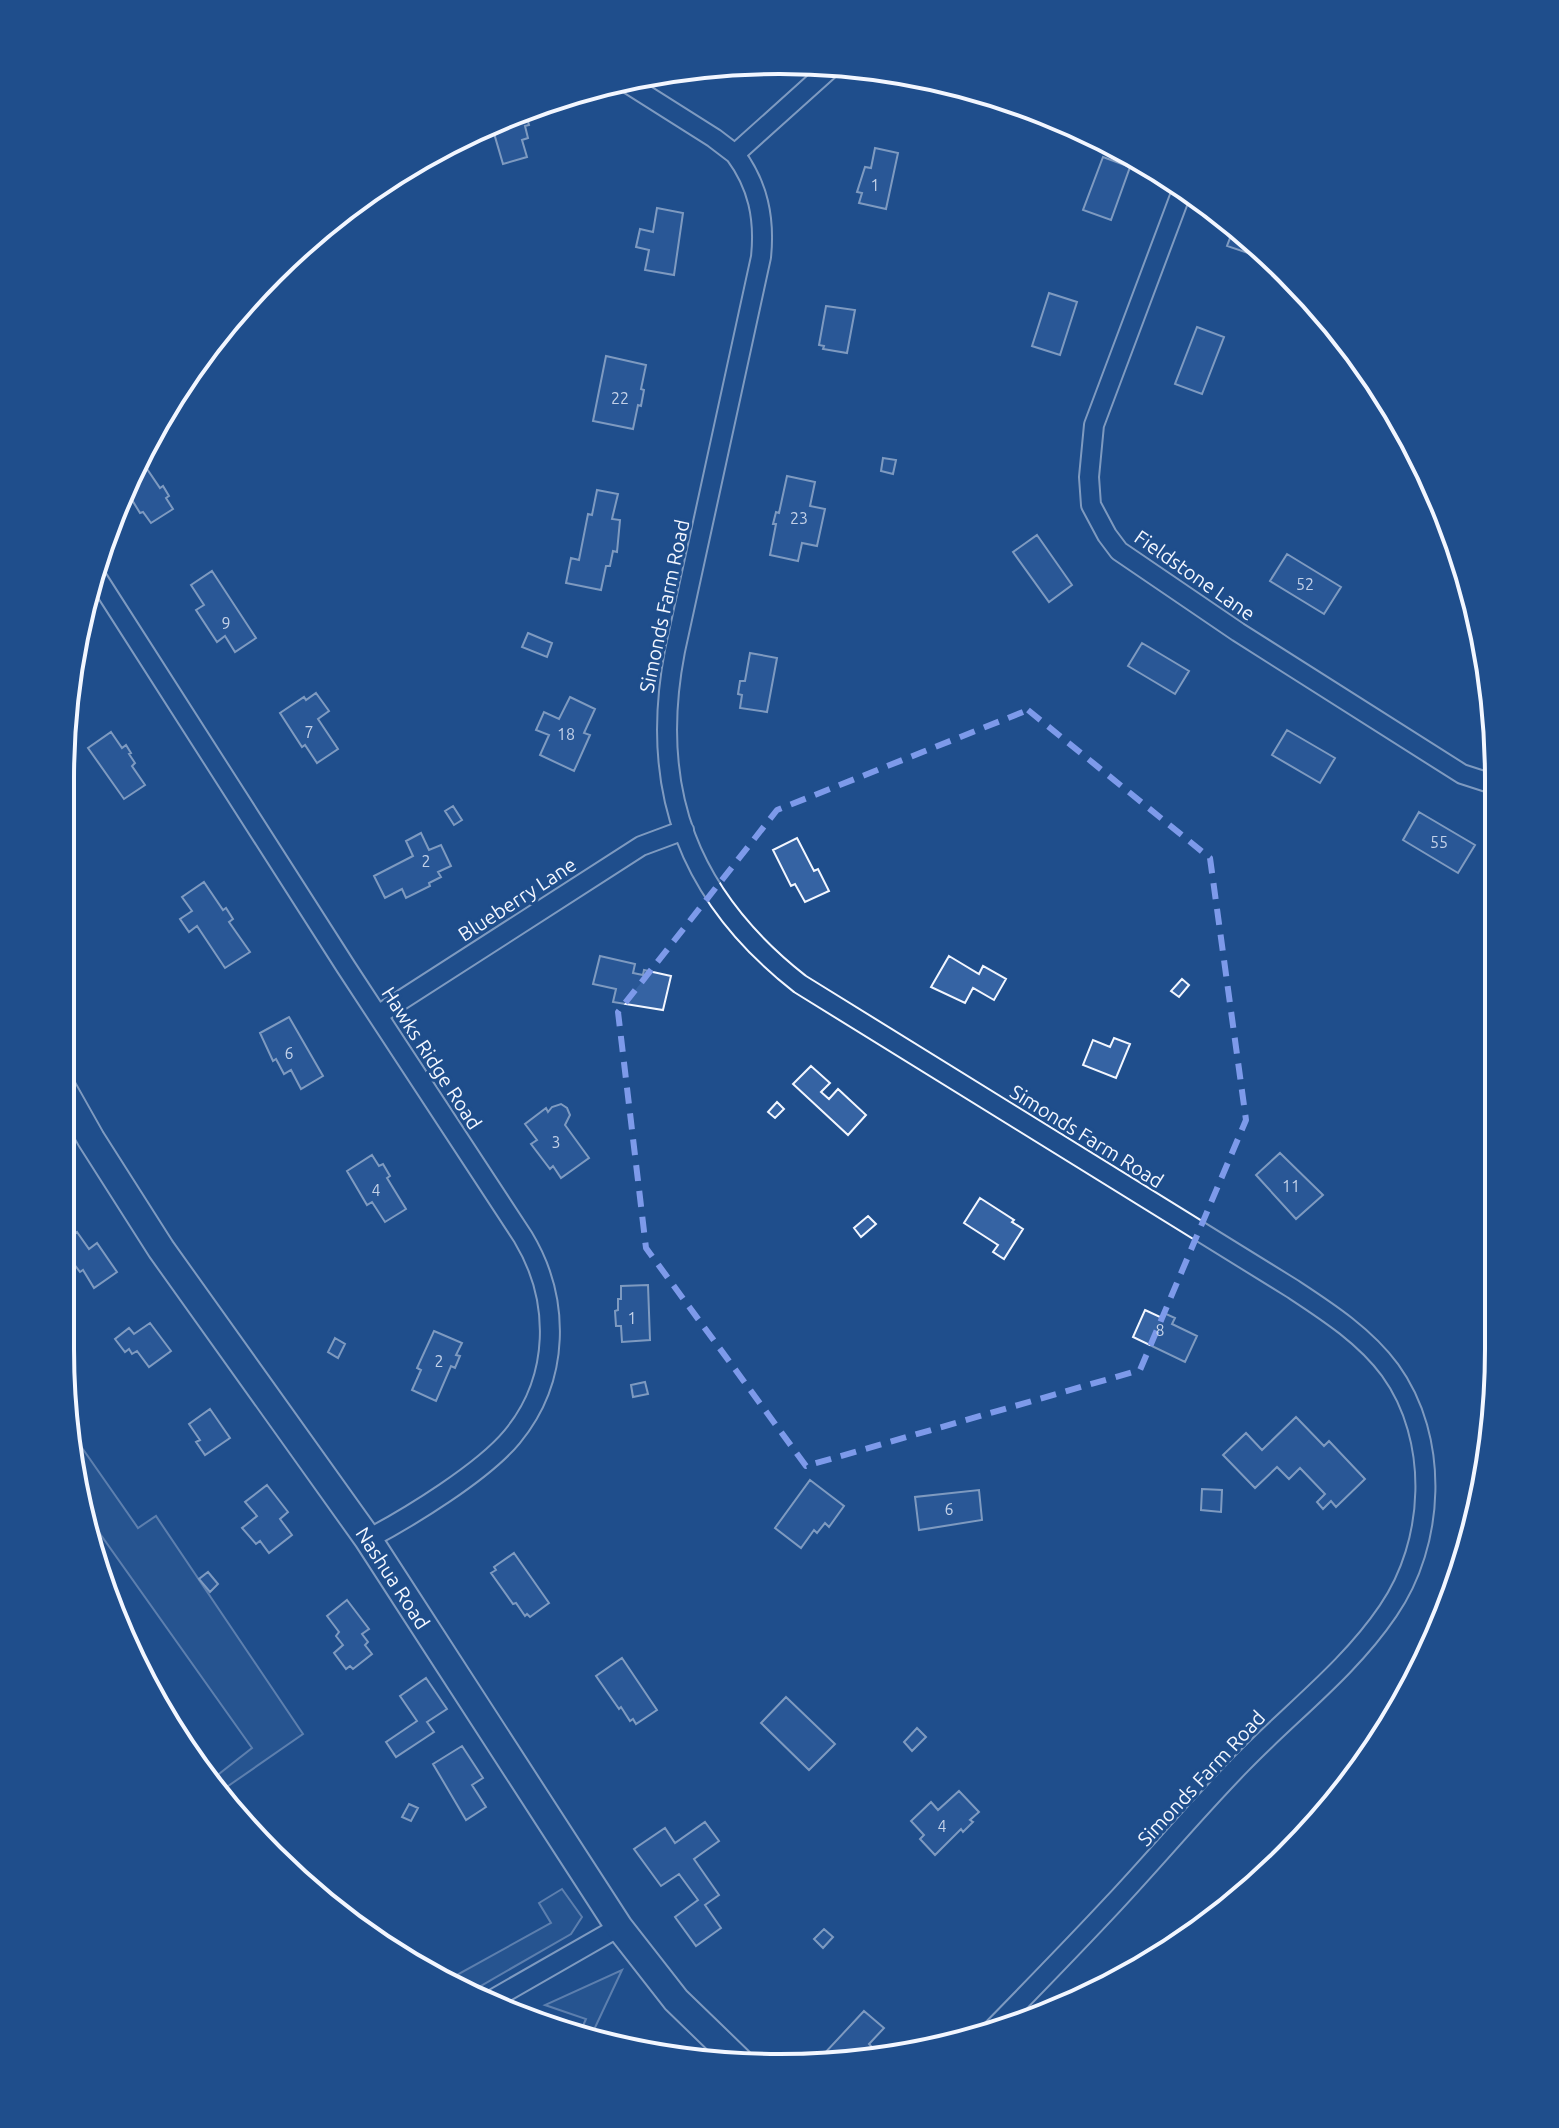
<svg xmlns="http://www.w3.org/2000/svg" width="1559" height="2128" viewBox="0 0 1559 2128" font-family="Ubuntu,sans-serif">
<rect width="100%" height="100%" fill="#1f4e8c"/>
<path fill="#305b95" stroke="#a8bbd7" stroke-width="2" d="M71 1432 138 1528 156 1516 303 1734 221 1791 224 1797 210 1781 252 1748 81 1507Z
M562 1889 582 1917 571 1934 465 1995 444 1982 551 1923 539 1903Z
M622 1970 592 2034 581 2030 586 2019 545 2005Z"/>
<path fill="#3563a3" stroke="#f2f6ff" stroke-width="2" d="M525 110 529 125 525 126 528 138 522 140 527 157 503 164 491 123Z
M875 148 898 153 886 209 859 203 862 193 857 192 865 167 871 168Z
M1103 157 1130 167 1111 220 1083 210Z
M657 208 683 213 674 275 645 270 649 250 636 247 640 229 653 232Z
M1235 225 1260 246 1257 256 1227 246Z
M1049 293 1077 302 1060 355 1032 346Z
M826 306 855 310 847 353 823 349 824 346 819 345Z
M1197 327 1224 337 1202 394 1175 384Z
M606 356 646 365 641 389 644 390 641 406 638 405 633 429 593 421Z
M883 458 896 460 893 474 881 471Z
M143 463 160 488 163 486 169 496 166 498 173 509 151 523 143 512 140 513 132 500 129 502 127 500Z
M787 476 815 482 810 506 825 509 817 546 802 543 798 561 770 555 776 524H773L776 512 779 513Z
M597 490 618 494 612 519 620 520 617 552 613 551 610 566H606L601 590 566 583 571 558 579 560 588 514 592 515Z
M1037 535 1072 585 1049 602 1013 552Z
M1287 554 1341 587 1324 614 1270 581Z
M212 571 256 638 235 652 225 636 217 642 196 610 204 605 191 585Z
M528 633 552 643 547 657 522 647Z
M1142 643 1189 671 1175 694 1128 666Z
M750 653 777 658 767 712 740 708 742 695 738 694 740 681H745Z
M316 693 329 711 318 719 338 749 317 763 305 745 302 747 280 713 304 697 306 700Z
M570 697 595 709 584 733 590 735 574 771 540 755 549 735 536 730 544 712 559 719Z
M1287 730 1335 758 1320 783 1272 755Z
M111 732 122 748 126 745 131 753 129 754 135 763 132 766 145 785 124 799 88 748Z
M453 806 462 820 454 825 445 811Z
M1419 812 1475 845 1458 873 1403 840Z
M421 833 429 850 441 845 451 866 438 872 441 877 429 883 430 886 406 898 402 889 385 898 374 876 413 856 406 841Z
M797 838 814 871 818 869 829 891 805 902 795 884 791 886 773 850Z
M204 882 223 910 226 908 233 919 229 922 250 952 225 968 197 926 189 932 180 919 192 911 182 897Z
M600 956 635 964 633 973 643 975 644 970 671 976 663 1010 613 1002 616 989 593 984Z
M949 956 979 974 983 966 1006 979 994 1000 973 988 965 1003 931 987Z
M1182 979 1189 985 1179 997 1171 991Z
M289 1017 323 1076 301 1089 291 1070 284 1074 276 1059 273 1061 260 1033Z
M1114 1038 1130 1044 1116 1078 1083 1065 1093 1040 1110 1047Z
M811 1066 830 1083 821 1092 829 1099 838 1089 866 1115 848 1135 793 1084Z
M777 1102 784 1109 775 1118 768 1112Z
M561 1104 567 1108 570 1115 565 1125 589 1158 561 1178 553 1166 550 1169 531 1144 537 1140 525 1124 546 1108 548 1112 552 1107Z
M1280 1153 1323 1195 1296 1219 1256 1175Z
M372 1155 379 1166 383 1164 390 1176 387 1178 406 1209 385 1222 372 1202 367 1205 347 1171Z
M980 1198 1014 1220 1012 1222 1023 1229 1004 1259 993 1252 998 1245 964 1223Z
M868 1216 876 1224 861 1237 854 1228Z
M77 1232 89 1249 97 1243 117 1272 94 1288 83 1270 80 1272 71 1260 66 1263 60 1254V1244Z
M648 1285 650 1340 622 1342 621 1326H616L615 1311 618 1310V1299H621V1286Z
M1145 1310 1162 1318 1164 1313 1175 1318 1172 1324 1197 1336 1185 1362 1133 1337Z
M150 1323 171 1351 149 1367 137 1351 132 1354 129 1349 125 1352 115 1339 129 1328 134 1334Z
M434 1331 462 1343 456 1355 460 1356 455 1368 451 1366 436 1401 412 1390 421 1370 417 1368Z
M335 1338 345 1344 338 1358 328 1352Z
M645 1382 648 1394 633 1397 631 1385Z
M210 1409 230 1438 205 1455 196 1442 200 1440 189 1424Z
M1296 1417 1324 1446 1329 1441 1365 1479 1336 1507 1331 1501 1323 1509 1317 1502 1325 1494 1300 1468 1289 1479 1277 1467 1255 1488 1223 1455 1246 1433 1262 1450Z
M810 1480 844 1506 829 1527 825 1523 817 1533 814 1530 801 1548 775 1528Z
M267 1485 288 1512 280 1519 292 1535 269 1553 260 1541 256 1544 242 1528 257 1516 245 1502Z
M1202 1489 1222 1490 1221 1512 1201 1510Z
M979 1490 982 1520 919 1530 915 1497Z
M514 1553 549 1603 530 1617 527 1614 525 1616 516 1603 513 1604 491 1573 496 1570 494 1567Z
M208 1572 218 1584 210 1592 199 1579Z
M347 1600 369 1629 362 1634 368 1642 365 1645 372 1654 353 1669 350 1666 346 1669 334 1653 343 1645 336 1636 339 1632 327 1616Z
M622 1658 657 1710 636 1724 633 1719 630 1721 621 1707 619 1709 596 1676Z
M426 1678 447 1709 427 1722 434 1732 396 1757 386 1742 417 1721 400 1696Z
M786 1697 835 1744 809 1770 761 1723Z
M917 1728 926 1737 912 1751 904 1742Z
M462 1746 483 1778 472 1785 486 1807 466 1820 433 1764Z
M959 1791 979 1812 970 1820 973 1822 963 1832 961 1829 935 1855 920 1839 924 1835 911 1821 931 1802 938 1810Z
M409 1804 418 1808 411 1821 402 1817Z
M705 1822 719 1841 694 1859 719 1895 705 1905 721 1928 696 1946 675 1917 698 1900 679 1874 661 1886 634 1849 665 1828 675 1843Z
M824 1929 833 1937 823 1948 814 1939Z
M864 2011 884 2028 869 2044 874 2049 862 2062H827L822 2056Z"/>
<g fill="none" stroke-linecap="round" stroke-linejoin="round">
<g stroke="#f2f6ff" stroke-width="22">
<path id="street" d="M627 83 714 138 735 154 834 65
M735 154C758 185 765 218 761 257L675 651C648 790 689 897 800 984L1293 1289C1328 1312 1365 1336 1390 1370 1440 1439 1435 1543 1388 1611 1348 1670 1290 1713 1241 1764 1197 1809 1157 1857 1114 1903 1074 1946 1033 1988 992 2030
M1183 188 1094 425 1089 477 1091 505 1107 535 1119 551 1238 632 1462 774 1493 784
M94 573 346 967 523 1237C561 1300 560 1379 512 1437 483 1472 410 1517 368 1539
M378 1015 641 846 684 830
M488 2002 619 1927"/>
</g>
<g stroke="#f2f6ff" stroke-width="30">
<path id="secondary" d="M60 1084 91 1139 161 1249 368 1539 619 1927 676 2000 740 2062"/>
</g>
<use href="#street" stroke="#1f4e8c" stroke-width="18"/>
<use href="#secondary" stroke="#1f4e8c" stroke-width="26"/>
</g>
<path d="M0 0H1559V2128H0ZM1028 710 1210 858 1246 1120 1140 1370 806 1466 646 1248 618 1012 777 810Z" fill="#1f4e8c" fill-opacity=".55" fill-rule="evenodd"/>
<path fill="none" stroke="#7d9aea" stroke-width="6" stroke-dasharray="16 10" stroke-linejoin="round" d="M1028 710 1210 858 1246 1120 1140 1370 806 1466 646 1248 618 1012 777 810Z"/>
<g text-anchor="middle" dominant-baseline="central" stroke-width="6" stroke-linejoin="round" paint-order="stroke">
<g font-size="16" fill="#c3d1e8">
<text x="875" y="185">1</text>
<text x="620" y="398">22</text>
<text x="799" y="518">23</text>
<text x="1305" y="584">52</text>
<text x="226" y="623">9</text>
<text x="309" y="732">7</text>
<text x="566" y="734">18</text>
<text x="1439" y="842">55</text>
<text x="426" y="861">2</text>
<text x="289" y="1053">6</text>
<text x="556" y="1142">3</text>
<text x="1291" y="1186">11</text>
<text x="376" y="1190">4</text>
<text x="632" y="1318">1</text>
<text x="1160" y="1330">8</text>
<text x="439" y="1361">2</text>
<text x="949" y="1509">6</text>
<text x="942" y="1826">4</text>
</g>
<g font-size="20" fill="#f2f6ff" stroke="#1f4e8c">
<text transform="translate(1195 575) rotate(35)">Fieldstone Lane</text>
<text transform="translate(664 606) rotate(-78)">Simonds Farm Road</text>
<text transform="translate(517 899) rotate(-33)">Blueberry Lane</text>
<text transform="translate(432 1058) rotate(57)">Hawks Ridge Road</text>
<text transform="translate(1087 1136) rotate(32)">Simonds Farm Road</text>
<text transform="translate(393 1578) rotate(57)">Nashua Road</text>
<text transform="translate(1201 1778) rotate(-47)">Simonds Farm Road</text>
</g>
</g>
<path d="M0 0H1559V2128H0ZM779 74H780A705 705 0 0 1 1485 779V1349A705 705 0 0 1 780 2054H779A705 705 0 0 1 74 1349V779A705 705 0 0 1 779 74Z" fill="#1f4e8c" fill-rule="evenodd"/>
<path fill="none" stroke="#f2f6ff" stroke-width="4" d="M779 74H780A705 705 0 0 1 1485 779V1349A705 705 0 0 1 780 2054H779A705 705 0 0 1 74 1349V779A705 705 0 0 1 779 74Z"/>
</svg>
